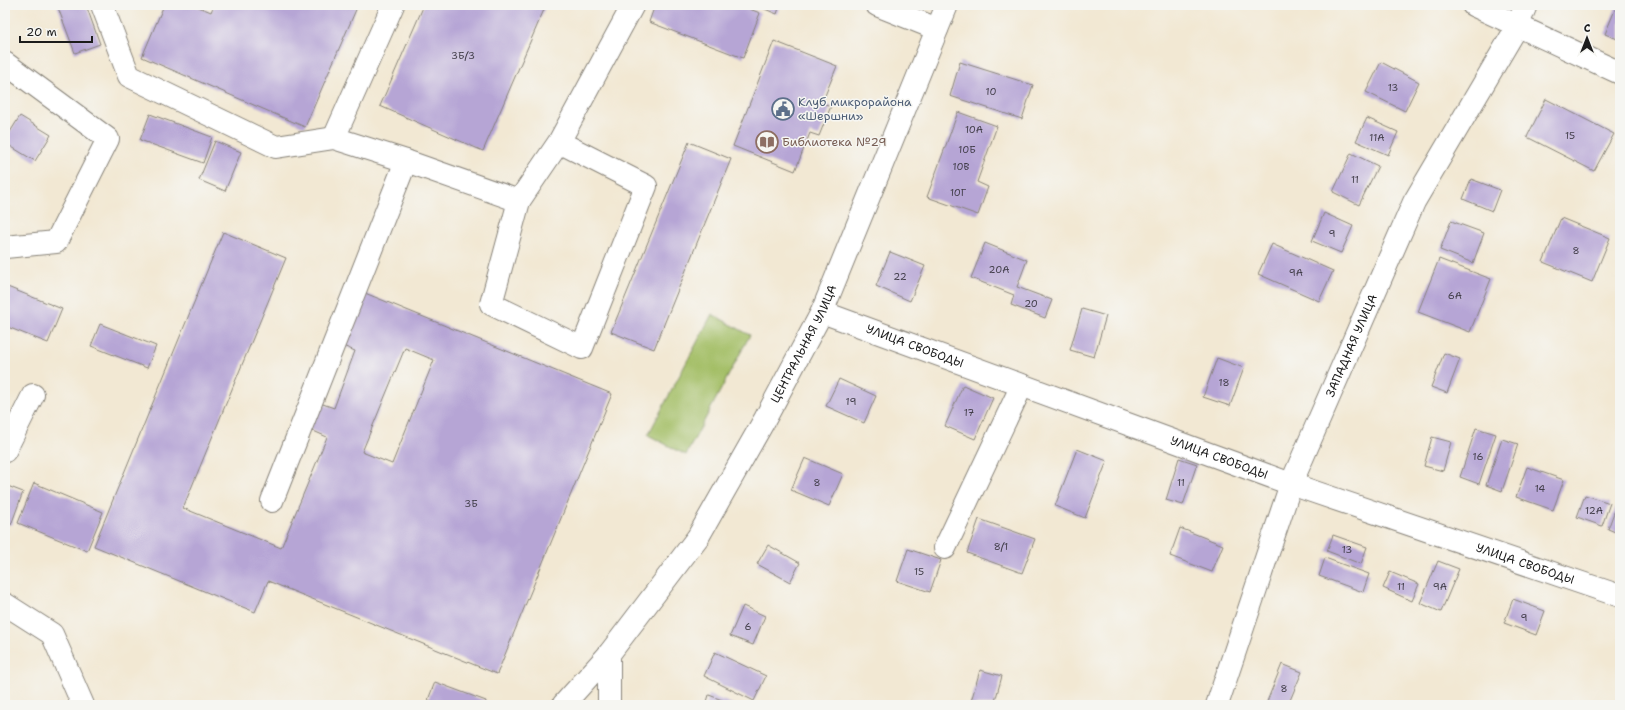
<svg xmlns="http://www.w3.org/2000/svg" width="1625" height="710" viewBox="0 0 1625 710" font-family="'Shantell Sans',sans-serif">
<rect width="100%" height="100%" fill="#f6f6f2"/>
<filter id="ink" filterUnits="userSpaceOnUse"><feTurbulence type="fractalNoise" baseFrequency=".025" numOctaves="2"/><feDisplacementMap in="SourceGraphic" scale="8" xChannelSelector="R" yChannelSelector="G"/><feConvolveMatrix kernelMatrix="1 2 1 2 8 2 1 2 1" color-interpolation-filters="sRGB"/></filter>
<filter id="wash" filterUnits="userSpaceOnUse"><feTurbulence type="fractalNoise" baseFrequency=".012" numOctaves="4" result="noise"/><feDisplacementMap in="SourceGraphic" scale="16" xChannelSelector="R" yChannelSelector="G"/><feGaussianBlur stdDeviation="0.9" result="paint"/><feColorMatrix in="noise" values="0 0 0 0 0 0 0 0 0 0 0 0 0 0 0 0 0 1.4 0 .05"/><feComposite in="paint" operator="in"/></filter>
<g filter="url(#wash)">
<rect width="100%" height="100%" fill="#f2e8d3"/>
<path fill="#a3be65" stroke="#606d40" d="M712 314 750 335 686 455 648 435Z"/>
<g id="blocks">
<path fill="#b6a5d5" fill-rule="evenodd" d="M57 5H86L100 44 75 53Z
M164 5H194L211 12 214 5H358L305 127 142 57Z
M424 5H546L483 151 380 106Z
M655 5H739L760 13 743 58 649 22Z
M755 5H780L777 14Z
M1617 5H1620V40L1605 34Z
M774 41 837 66 822 103 831 106 819 136 810 133 795 171 733 146Z
M960 62 1033 85 1022 119 950 96Z
M1381 62 1419 82 1405 111 1366 92Z
M1546 99 1614 134 1594 171 1527 137Z
M958 112 997 126 977 182 988 187 978 215 927 197Z
M150 114 212 137 203 163 140 140Z
M20 116 51 135 35 161 5 143V140Z
M1367 118 1398 132 1388 155 1356 141Z
M215 141 241 152 225 191 199 180Z
M689 142 731 159 654 349 611 332Z
M1351 153 1378 166 1359 205 1333 192Z
M1471 179 1500 190 1492 211 1463 199Z
M1324 213 1353 226 1341 253 1312 241Z
M1561 218 1610 238 1592 282 1543 262Z
M1451 221 1484 233 1473 263 1440 250Z
M223 232 286 258 183 508 281 548 327 437 309 429 320 403 334 408 355 351 343 346 365 293 612 394 497 674 268 581 255 612 94 546ZM405 348 434 360 392 464 362 452Z
M985 243 1027 260 1017 287 1052 300 1045 318 1011 305 1014 295 971 278Z
M1272 244 1333 271 1319 301 1258 274Z
M890 252 925 266 910 301 876 286Z
M1439 259 1491 279 1470 332 1418 312Z
M5 286 62 309 48 343 5 326Z
M1082 309 1106 316 1094 357 1070 350Z
M100 324 156 346 147 368 91 346Z
M1444 353 1460 359 1447 393 1431 387Z
M1217 358 1244 368 1230 406 1203 397Z
M839 379 876 396 864 423 826 406Z
M963 385 993 398 975 439 945 426Z
M1476 428 1496 434 1479 484 1460 477Z
M1432 437 1451 442 1443 471 1424 466Z
M1502 439 1518 444 1502 491 1486 485Z
M1077 449 1107 461 1085 518 1055 506Z
M805 458 843 474 829 506 791 490Z
M1179 458 1197 464 1183 505 1166 500Z
M1527 467 1564 480 1553 510 1516 497Z
M34 483 103 512 87 551 18 523Z
M5 485 23 492 11 525 5 523Z
M1585 495 1610 503 1602 526 1577 517Z
M1616 507 1620 508V534L1608 529Z
M979 519 1035 539 1022 573 967 553Z
M1180 528 1223 545 1212 572 1170 556Z
M1333 535 1367 547 1361 564 1327 551Z
M768 545 800 563 790 582 757 564Z
M908 549 941 560 930 592 897 581Z
M1325 558 1369 574 1363 592 1319 576Z
M1438 561 1459 569 1441 612 1420 603Z
M1390 572 1419 584 1412 601 1383 588Z
M1513 599 1545 611 1536 635 1504 623Z
M743 606 765 616 753 645 730 636Z
M715 652 766 676 754 701 704 676Z
M1282 664 1302 672 1288 705H1267L1266 704Z
M980 670 1002 676 994 705H970Z
M435 682 486 701 485 705H441L428 700Z
M709 695 735 705H706Z"/>
</g>
</g>
<g filter="url(#ink)">
<use href="#blocks" fill-opacity="0" stroke="#878278" stroke-width="1"/>
<g fill="none" stroke-linecap="round" stroke-linejoin="round">
<g stroke="#878278" stroke-width="24">
<g id="minor">
<path d="M102 5 129 76 276 147 334 138 406 161 519 201"/>
<path d="M877 5 937 29"/>
<path d="M1473 5 1620 73"/>
<path d="M5 63 108 139 56 242 5 247"/>
<path d="M334 138 393 5"/>
<path d="M559 142 646 186 582 348 491 304 519 201 559 142 633 5"/>
<path id="s1" d="M822 312 1291 484 1620 596"/>
<path d="M5 451 33 395"/>
<path d="M272 501 406 161"/>
<path d="M945 548 1022 385"/>
<path d="M5 604 52 634 83 705"/>
<path id="s2" d="M563 705 609 654 698 537 765 419 822 312 947 5"/>
<path d="M609 705V654"/>
<path id="s3" d="M1217 705 1291 484 1414 202 1517 27 1526 5"/>
</g>
</g>
<use href="#minor" stroke="#fff" stroke-width="22"/>
</g>
</g>
<defs>
<g id="civic-ring" transform="scale(1.15)"><circle r="9.5" fill="#f6f6f2" stroke="#5c6f8a" stroke-width="1.5"/><path d="M-.6-6.5H3V-4.5H.6V-3L4-1V1h2V6H-6V1h2V-1L-.6-3ZM-1.2 2.5V6h2.4V2.5Z" fill="#5c6f8a"/></g>
<g id="library-ring" transform="scale(1.15)"><circle r="9.5" fill="#f6f6f2" stroke="#8d6e63" stroke-width="1.5"/><path d="M-6-4Q-3-5.5-.7-3.5V5Q-3 3-6 4ZM6-4Q3-5.5 .7-3.5V5Q3 3 6 4Z" fill="#8d6e63"/></g>
</defs>
<g fill-rule="evenodd">
<use href="#civic-ring" x="783" y="109"/>
<use href="#library-ring" x="767" y="142"/>
</g>
<g text-anchor="middle" dominant-baseline="central" stroke-width="3" stroke-linejoin="round" paint-order="stroke">
<g font-size="10" fill="#423e4a">
<text x="463" y="55">3Б/3</text>
<text x="1393" y="87">13</text>
<text x="991" y="91">10</text>
<text x="974" y="129">10А</text>
<text x="1570" y="135">15</text>
<text x="1377" y="137">11А</text>
<text x="967" y="149">10Б</text>
<text x="961" y="166">10В</text>
<text x="1355" y="179">11</text>
<text x="958" y="192">10Г</text>
<text x="1332" y="233">9</text>
<text x="1576" y="250">8</text>
<text x="999" y="269">20А</text>
<text x="1296" y="272">9А</text>
<text x="900" y="276">22</text>
<text x="1455" y="295">6А</text>
<text x="1031" y="303">20</text>
<text x="1224" y="382">18</text>
<text x="851" y="401">19</text>
<text x="969" y="412">17</text>
<text x="1478" y="456">16</text>
<text x="817" y="482">8</text>
<text x="1181" y="482">11</text>
<text x="1540" y="488">14</text>
<text x="471" y="503">3Б</text>
<text x="1594" y="510">12А</text>
<text x="1001" y="546">8/1</text>
<text x="1347" y="549">13</text>
<text x="919" y="571">15</text>
<text x="1401" y="586">11</text>
<text x="1440" y="586">9А</text>
<text x="1524" y="617">9</text>
<text x="748" y="626">6</text>
<text x="1284" y="688">8</text>
</g>
<g font-size="12" fill="#4e5e75" stroke="#f6f6f2" text-anchor="start">
<text x="798" y="102">Клуб микрорайона<tspan x="798" dy="14">«Шершни»</tspan></text>
</g>
<g font-size="12" fill="#785e54" stroke="#f6f6f2" text-anchor="start">
<text x="782" y="142">Библиотека №29</text>
</g>
<g font-size="12" fill="#1c1c1c" stroke="#f6f6f2">
<text stroke="none"><textPath href="#s2" startOffset="436">ЦЕНТРАЛЬНАЯ УЛИЦА</textPath></text>
<text stroke="none"><textPath href="#s1" startOffset="99">УЛИЦА СВОБОДЫ</textPath></text>
<text stroke="none"><textPath href="#s3" startOffset="384">ЗАПАДНАЯ УЛИЦА</textPath></text>
<text stroke="none"><textPath href="#s1" startOffset="423">УЛИЦА СВОБОДЫ</textPath></text>
<text stroke="none"><textPath href="#s1" startOffset="747">УЛИЦА СВОБОДЫ</textPath></text>
</g>
</g>
<rect width="1625" height="710" fill="none" stroke="#f6f6f2" stroke-width="20"/>
<g transform="translate(1587 38)" stroke="#f6f6f2" stroke-width="3" paint-order="stroke">
<path d="M0-3L7 15L0 10L-7 15Z" fill="#1c1c1c"/>
<text y="-6" font-size="11" font-weight="bold" text-anchor="middle" fill="#1c1c1c">С</text>
</g>
<path d="M20 36v6h72v-6" fill="none" stroke="#1c1c1c" stroke-width="2"/>
<text x="26" y="36" font-size="12" fill="#1c1c1c" stroke="#f6f6f2" stroke-width="3" paint-order="stroke">20 m</text>
</svg>
